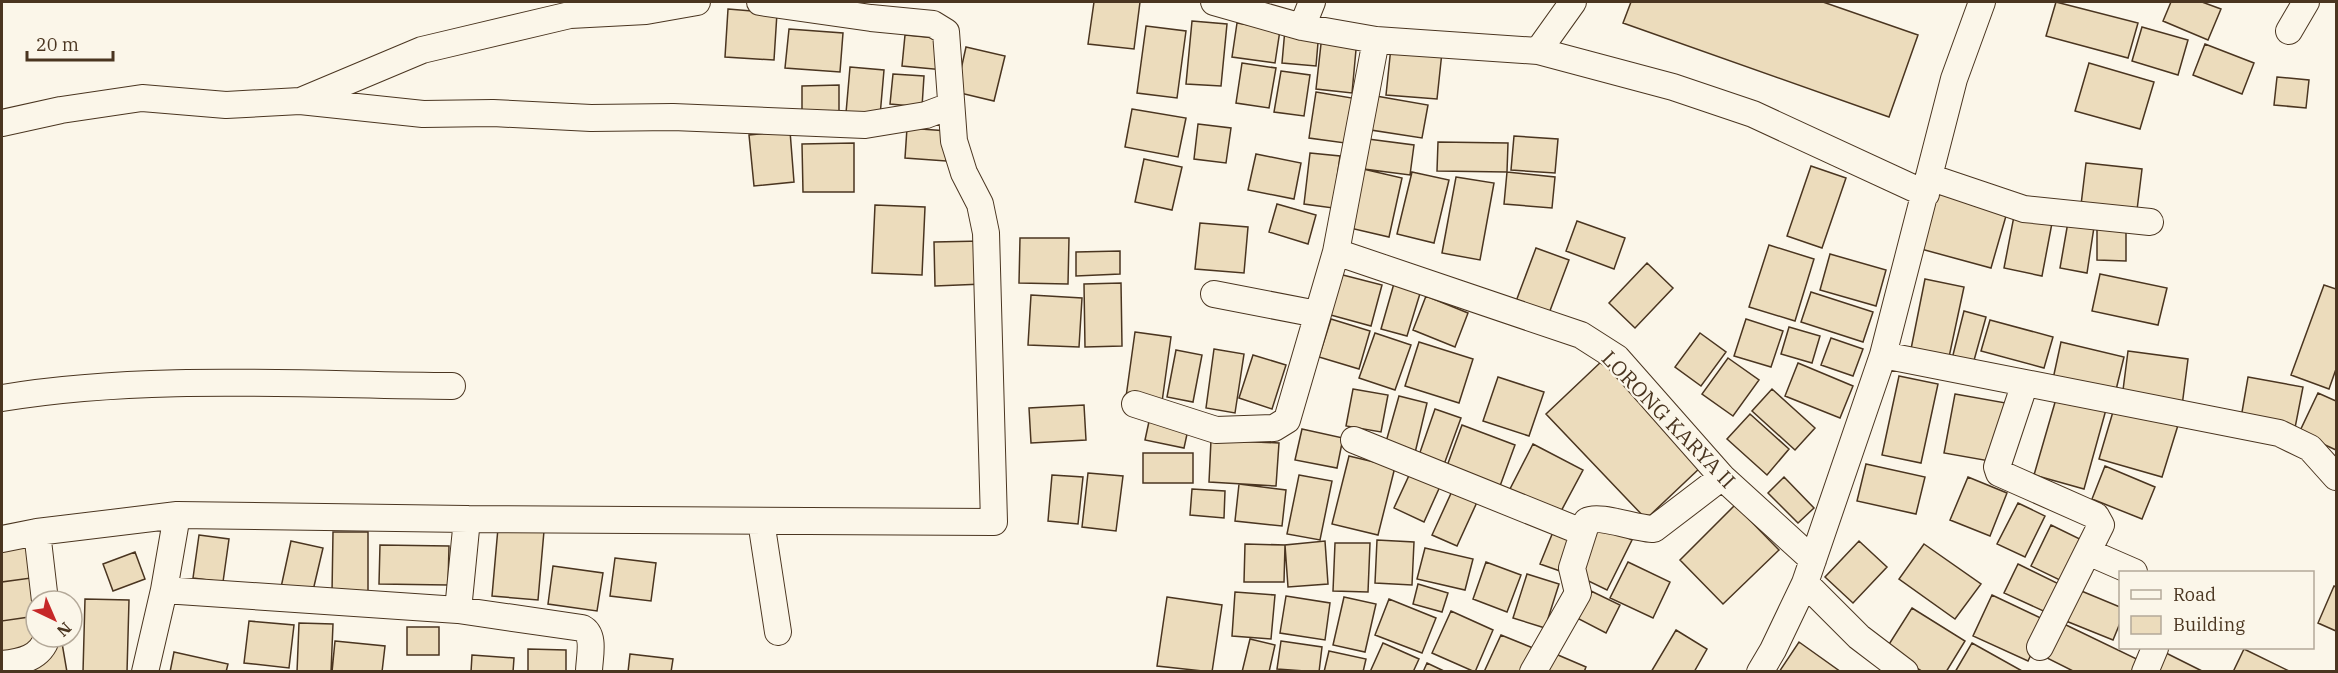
<svg xmlns="http://www.w3.org/2000/svg" width="2338" height="673" viewBox="0 0 2338 673" font-family="'IBM Plex Serif',serif">
<rect width="100%" height="100%" fill="#fbf6e9"/>
<path fill="#ecdcbc" stroke="#4a3520" stroke-width="1.5" d="M1094 2H1140L1134 49 1088 44Z
M1631 2H1823L1918 35 1889 117 1623 23Z
M2056 2 2138 23 2128 58 2046 36Z
M2171 2H2202L2221 9 2208 40 2163 21Z
M728 9 777 13 774 60 725 57Z
M1192 21 1227 24 1221 86 1186 84Z
M1237 23 1280 30 1275 63 1232 57Z
M1146 26 1186 31 1177 98 1137 93Z
M2142 27 2188 40 2178 75 2132 61Z
M789 29 843 33 840 72 785 68Z
M1285 29 1319 31 1316 66 1282 63Z
M905 35 946 39 944 70 902 66Z
M1322 35 1357 39 1352 93 1316 89Z
M2205 44 2254 63 2242 94 2193 75Z
M966 47 1005 56 994 101 956 92Z
M1391 47 1442 52 1437 99 1386 95Z
M1242 63 1276 68 1269 108 1236 103Z
M2089 63 2154 82 2140 129 2075 111Z
M850 67 884 70 880 116 846 113Z
M1281 71 1310 75 1304 116 1274 112Z
M893 74 924 76 922 107 890 104Z
M2277 77 2309 80 2306 108 2274 105Z
M839 85V114L802 115V86Z
M1316 92 1352 98 1345 143 1309 138Z
M1376 96 1428 105 1422 138 1371 130Z
M1132 109 1186 118 1178 157 1125 147Z
M1198 124 1231 128 1226 163 1194 159Z
M907 128 948 131 946 161 905 158Z
M790 131 794 182 754 186 749 135Z
M1514 136 1558 139 1555 173 1511 170Z
M1368 139 1414 145 1410 175 1364 169Z
M1438 142 1508 143 1507 172 1437 171Z
M854 143V192H803L802 144Z
M1310 153 1340 156 1333 208 1304 204Z
M1256 154 1301 163 1294 199 1248 190Z
M1144 159 1182 167 1172 210 1135 202Z
M2086 163 2142 169 2137 210 2081 205Z
M1811 166 1846 178 1822 248 1787 236Z
M1363 169 1402 178 1389 237 1350 228Z
M1412 172 1449 180 1434 243 1397 234Z
M1507 172 1555 177 1552 208 1504 204Z
M1456 177 1494 183 1480 260 1442 253Z
M1938 190 2008 209 1991 268 1921 249Z
M1277 204 1316 215 1308 244 1269 232Z
M875 205 925 207 922 275 872 273Z
M2014 216 2052 223 2042 276 2004 268Z
M1577 221 1625 238 1614 269 1566 251Z
M2068 222 2094 227 2087 273 2060 268Z
M1200 223 1248 227 1244 273 1195 269Z
M2097 228H2126V261L2097 260Z
M1020 238H1069L1068 284 1019 283Z
M982 241 983 284 935 286 934 242Z
M1769 245 1814 259 1795 321 1749 307Z
M1536 248 1569 260 1548 316 1515 304Z
M1120 251V274L1076 276V252Z
M1830 254 1886 270 1876 306 1820 290Z
M1647 263 1673 288 1635 328 1609 303Z
M1339 274 1382 285 1371 326 1327 314Z
M2100 274 2167 288 2158 325 2092 311Z
M1925 279 1964 287 1949 357 1911 349Z
M1395 280 1422 287 1407 336 1381 329Z
M1121 283 1122 346 1085 347 1084 284Z
M2324 285 2336 289V369L2329 389 2291 375Z
M1811 292 1873 312 1863 342 1801 322Z
M1031 295 1082 298 1079 347 1028 345Z
M1426 296 1468 313 1455 347 1413 330Z
M1964 311 1986 317 1973 364 1952 359Z
M1331 319 1370 331 1359 369 1319 357Z
M1746 319 1783 331 1771 367 1734 356Z
M1990 320 2053 337 2044 368 1981 351Z
M1789 327 1820 336 1812 363 1781 354Z
M1135 332 1171 337 1162 402 1126 397Z
M1375 333 1411 345 1395 390 1359 378Z
M1700 333 1726 352 1701 386 1675 367Z
M1831 338 1863 349 1853 376 1821 365Z
M1419 342 1473 359 1459 403 1405 386Z
M2061 342 2124 357 2115 394 2053 379Z
M1214 349 1244 354 1235 413 1206 408Z
M1176 350 1202 355 1193 402 1167 397Z
M2128 351 2188 359 2182 406 2122 398Z
M1253 355 1286 365 1272 409 1239 398Z
M1728 358 1759 380 1733 416 1702 394Z
M1603 360 1702 466 1646 519 1546 414Z
M1798 363 1853 386 1840 418 1785 396Z
M1899 376 1938 384 1921 463 1882 455Z
M1498 377 1544 392 1529 436 1483 421Z
M2248 377 2303 387 2295 428 2241 418Z
M1353 389 1388 395 1381 432 1346 426Z
M1772 389 1815 428 1795 450 1752 411Z
M2058 392 2107 406 2084 489 2034 475Z
M2318 393 2336 401V450L2299 433Z
M1955 394 2006 403 1995 462 1944 453Z
M1399 396 1427 403 1414 457 1384 449Z
M1084 405 1086 440 1031 443 1029 408Z
M2115 405 2179 422 2162 477 2099 459Z
M1435 409 1461 418 1442 470 1417 461Z
M1750 414 1789 449 1767 475 1727 439Z
M1150 417 1189 425 1184 448 1145 440Z
M1462 425 1515 445 1500 486 1447 466Z
M1302 429 1343 438 1337 468 1295 460Z
M1211 440 1279 443 1276 486 1209 482Z
M1533 444 1583 470 1559 515 1510 489Z
M1143 453H1193V483H1143Z
M1349 456 1395 467 1378 535 1332 524Z
M1866 464 1925 477 1916 514 1857 501Z
M2105 466 2155 487 2142 519 2092 499Z
M1412 469 1442 482 1424 522 1394 508Z
M1088 473 1123 476 1116 531 1082 527Z
M1052 475 1083 477 1078 524 1048 521Z
M1299 475 1332 481 1320 540 1287 534Z
M1784 477 1814 508 1798 523 1768 493Z
M1968 477 2007 493 1990 536 1950 520Z
M1239 484 1286 490 1282 526 1235 521Z
M1192 489 1225 491 1224 518 1190 515Z
M1453 489 1478 500 1457 546 1432 535Z
M2018 503 2045 516 2025 557 1997 544Z
M1735 505 1779 550 1723 604 1680 560Z
M1601 524 1632 540 1607 590 1576 575Z
M2051 525 2088 543 2068 584 2031 566Z
M498 528 544 531 538 600 492 596Z
M44 531 36 601V637H61L67 672H2V540Z
M333 532H368V593H332Z
M1553 532 1573 539 1560 571 1540 564Z
M199 535 229 539 223 582 193 578Z
M1377 540 1414 542 1412 585 1375 583Z
M291 541 323 548 311 599 280 592Z
M1325 541 1328 584 1288 587 1285 545Z
M1859 541 1887 567 1853 603 1825 577Z
M1335 543H1370L1368 592 1333 591Z
M1245 544 1285 545 1284 582H1244Z
M1924 544 1981 584 1955 619 1899 579Z
M380 545 449 546 448 585 379 584Z
M1425 548 1473 559 1465 590 1417 579Z
M135 552 145 579 113 591 103 564Z
M615 558 656 563 651 601 610 596Z
M1486 562 1521 575 1507 612 1473 599Z
M1628 562 1670 582 1653 618 1610 598Z
M2018 564 2063 586 2050 614 2004 593Z
M553 566 603 573 597 611 548 604Z
M1527 574 1559 584 1545 628 1513 618Z
M38 577 36 616 2 621V582Z
M1418 584 1448 593 1442 612 1413 604Z
M2334 586 2336 587V631L2318 623Z
M2079 590 2120 607V623L2113 640 2066 621Z
M1591 591 1620 605 1606 633 1577 618Z
M1235 592 1275 595 1271 639 1232 636Z
M1992 595 2047 621 2028 661 1973 636Z
M1286 596 1330 603 1325 640 1280 633Z
M1167 597 1222 605 1212 672 1157 666Z
M1344 597 1376 604 1365 652 1333 645Z
M85 599 129 600 127 672H83Z
M1389 599 1436 618 1422 653 1375 635Z
M1912 608 1965 641 1946 672H1923L1886 649Z
M1451 611 1493 630 1475 672 1432 653Z
M249 621 294 625 289 668 244 663Z
M299 623 333 624 331 672H297Z
M2064 624 2145 663 2140 672H2075L2047 658Z
M407 627H439V655H407Z
M1676 630 1707 649 1694 672H1651Z
M1501 635 1538 650 1528 672H1484Z
M1250 639 1275 645 1269 672H1242Z
M335 641 385 646 382 672H332Z
M1281 641 1322 647 1319 672 1277 669Z
M1799 642 1841 672H1779Z
M1383 643 1419 659 1413 672H1370Z
M1972 643 2024 672H1955Z
M528 649 566 650V672H528Z
M2244 649 2291 672H2233Z
M1329 651 1366 659 1363 672H1324Z
M2162 651 2204 672H2152Z
M174 652 228 664 226 672H170Z
M1551 652 1586 667 1584 672H1542Z
M630 654 673 659 671 672H628Z
M472 655 514 658 513 672H471Z
M1427 663 1446 672H1423Z"/>
<g fill="none" stroke-linecap="round" stroke-linejoin="round">
<g stroke="#4a3520" stroke-width="28">
<path id="minor" d="M1214 2 1302 27 1376 40 1538 51 1673 87 1753 114 1926 194
M1302 27 1312 2
M2289 31 2306 2
M1538 51 1573 2
M303 100 422 50 570 15 646 11 697 2
M2 123 61 110 142 98 226 105 300 101 423 114 493 113 591 118 673 117 865 125 926 115 950 106
M1929 177 2024 209 2150 222
M1336 252 1581 335 1617 358 1722 477 1813 560
M1214 294 1317 314
M1883 355 2279 433 2310 448 2336 477
M2025 383 1997 467 1999 473 2096 516 2101 525 2040 647
M2 398C146 374 305 385 452 386
M1135 404 1216 430 1274 428 1287 420 1336 252 1376 40
M1354 440 1582 532
M761 521 778 632
M37 532 45 601
M2 539 37 532 177 515 467 519 994 522 986 233 980 204 964 173 954 141 946 32 933 24 871 18 760 2
M2088 552 2134 572
M1805 583 1859 637 1905 672
M164 590 458 610 582 628C596 635 589 658 589 672
M458 610 467 519
M2 664C21 662 41 658 47 637
M145 672 164 590 177 515
M1533 672 1578 593 1572 568 1587 521C1599 514 1636 529 1654 529L1722 477
M1760 672 1773 650 1805 583 1883 355 1954 79 1982 2
M2145 672 2155 648"/>
</g>
<use href="#minor" stroke="#fbf6e9" stroke-width="26"/>
</g>
<g text-anchor="middle" dominant-baseline="central" stroke-width="4.5" stroke-linejoin="round" paint-order="stroke">
<g font-size="21" fill="#4a3520" stroke="#fbf6e9">
<text transform="translate(1669 419) rotate(46)">LORONG KARYA II</text>
</g>
</g>
<rect width="2338" height="673" fill="none" stroke="#4a3520" stroke-width="6"/>
<rect x="2119" y="571" width="195" height="78" fill="#fbf6e9" stroke="#b4a999" stroke-width="1.5"/>
<rect x="2131" y="590" width="30" height="9" fill="#fbf6e9" stroke="#b4a999" stroke-width="1.5"/>
<text x="2173" y="601" font-size="18" fill="#4a3520">Road</text>
<rect x="2131" y="616" width="30" height="18" fill="#ecdcbc" stroke="#b4a999" stroke-width="1.5"/>
<text x="2173" y="631" font-size="18" fill="#4a3520">Building</text>
<g transform="translate(54 619) rotate(136)"><circle r="28" fill="#fbf6e9" stroke="#b4a999" stroke-width="1.5"/>
<path d="M0-4.5L10 22L0 15L-10 22Z" fill="#c62828"/>
<text y="-9" font-size="16" font-weight="bold" text-anchor="middle" fill="#4a3520">N</text>
</g>
<path d="M27 51v9h86v-9" fill="none" stroke="#4a3520" stroke-width="3"/>
<text x="36" y="51" font-size="18" fill="#4a3520" stroke="#fbf6e9" stroke-width="4.5" paint-order="stroke">20 m</text>
</svg>
